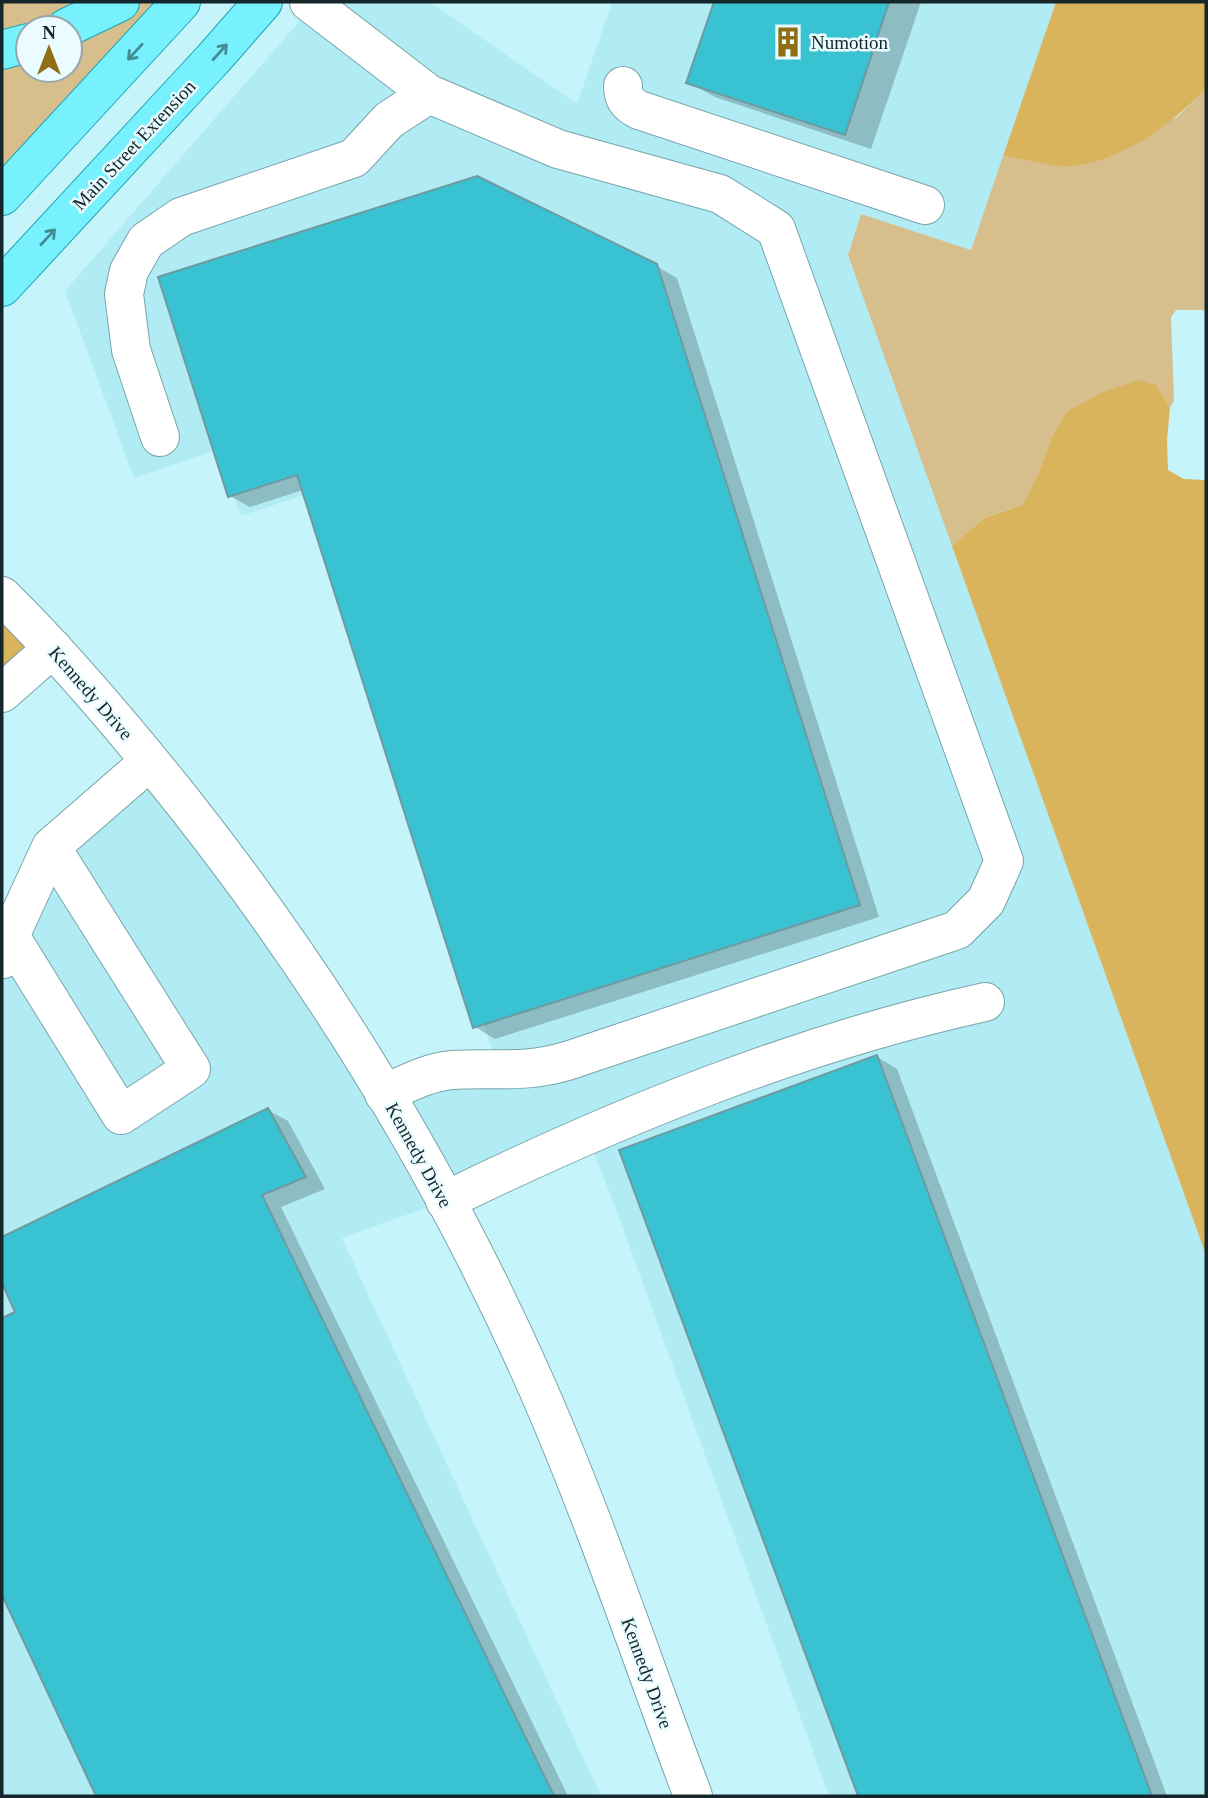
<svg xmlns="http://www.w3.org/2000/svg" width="1208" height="1798" viewBox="0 0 1208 1798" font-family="Georgia,serif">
<rect width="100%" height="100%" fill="#c5f5fb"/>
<path fill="#b1ebf3" d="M316 2H430L577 104 612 2H1056L971 250 861 214 848 255 1206 1255V1796H829L617 1212 587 1135 445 1201 342 1238 601 1796H2V926L150 761 384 1094 499 1070 307 494 241 516 217 450 134 478 65 291Z"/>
<path fill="#d6bf8d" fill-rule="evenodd" d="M2 2H181L2 196ZM28 28H70V70H28Z
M1206 89V310H1176L1171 317 1174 401 1170 407 1156 386 1051 439 1038 474 1022 505 984 518 952 546 848 255 861 214 971 250 1003 156 1071 166 1177 117Z"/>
<path fill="#dab45d" d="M1056 2H1206V89C1170 125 1125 159 1073 166 1056 168 1021 158 1003 156Z
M1139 380 1156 385 1170 407 1167 441 1168 470 1184 479 1206 480V1255L952 546 984 518 1022 505 1038 474 1051 439 1067 412 1103 392Z
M2 596 53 648 2 693Z"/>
<path fill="#0003" d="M715 2H921L871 149 715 97 688 82Z
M656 266 677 278 879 917 495 1039 475 1027 303 490 250 507 230 496Z
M877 1057 897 1069 1167 1796H860L621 1151Z
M268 1110 288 1121 325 1189 281 1207 568 1796H98L2 1591V1319L17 1313 2 1279V1239Z"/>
<path fill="#39c2d2" stroke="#6e9ba1" stroke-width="2" d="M714 2H889L845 135 686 83Z
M477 176 657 264 860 905 473 1028 297 475 228 497 158 277Z
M877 1055 1152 1796H858L619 1150Z
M268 1108 306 1177 262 1195 554 1796H96L2 1595V1318L15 1312 2 1283V1237Z"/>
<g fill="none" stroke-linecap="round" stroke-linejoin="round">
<g stroke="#78a5ab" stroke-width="40">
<path id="minor" d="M309 2 429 94 558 149 720 194 776 229 1004 861 986 901 957 930 567 1061C523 1074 494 1067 452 1070 428 1072 406 1084 384 1094
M623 86C623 98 627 104 639 110L925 205
M160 437 131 350 124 294 129 271 146 241 181 217 354 158 389 120 429 94
M2 596C69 662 129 734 187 807 327 985 447 1182 538 1389 596 1522 642 1660 693 1796
M2 693 53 648
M10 936 121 1115 191 1069 51 847
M3 959 10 936 51 847 150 761
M445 1201C617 1117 799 1043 985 1002"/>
</g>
<g stroke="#1aa4b2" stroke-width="40">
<path id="major" d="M66 28 120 2
M2 50 28 43
M2 196 181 2
M2 287 213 59 263 2"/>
</g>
<use href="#minor" stroke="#fff" stroke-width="38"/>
<use href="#major" stroke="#77f1fd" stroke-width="38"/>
</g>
<defs><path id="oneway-shaft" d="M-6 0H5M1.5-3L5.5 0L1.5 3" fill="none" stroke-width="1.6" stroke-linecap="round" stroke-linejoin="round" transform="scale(1.75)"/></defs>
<g stroke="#468c94">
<use href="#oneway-shaft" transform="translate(135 52) rotate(133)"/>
<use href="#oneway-shaft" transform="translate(220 52) rotate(-48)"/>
<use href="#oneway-shaft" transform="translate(48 237) rotate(-47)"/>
</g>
<defs>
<g id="building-bare" transform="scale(2.415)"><path d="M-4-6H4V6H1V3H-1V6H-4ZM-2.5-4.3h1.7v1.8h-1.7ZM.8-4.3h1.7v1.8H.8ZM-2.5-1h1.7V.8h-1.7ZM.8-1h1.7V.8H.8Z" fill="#906e14" stroke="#eafcff" stroke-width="2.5" paint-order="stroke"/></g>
</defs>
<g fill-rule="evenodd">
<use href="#building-bare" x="788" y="42"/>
</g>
<g text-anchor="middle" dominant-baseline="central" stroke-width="5" stroke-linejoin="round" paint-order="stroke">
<g font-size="19" fill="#15272a" stroke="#eafcff" text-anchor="start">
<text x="811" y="42">Numotion</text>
</g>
<g font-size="19" fill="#15272a" stroke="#eafcff">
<text transform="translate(134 145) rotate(-47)">Main Street Extension</text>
<text transform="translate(91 693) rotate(49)">Kennedy Drive</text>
<text transform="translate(419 1155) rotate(61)">Kennedy Drive</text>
<text transform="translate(647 1673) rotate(70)">Kennedy Drive</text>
</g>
</g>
<rect width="1208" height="1798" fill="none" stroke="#15272a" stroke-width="7"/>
<g transform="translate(49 49)"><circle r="33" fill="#eafcff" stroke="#95a7aa" stroke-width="2"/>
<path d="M0-5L12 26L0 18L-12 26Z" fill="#906e14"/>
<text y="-10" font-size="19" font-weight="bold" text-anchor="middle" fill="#15272a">N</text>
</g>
</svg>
